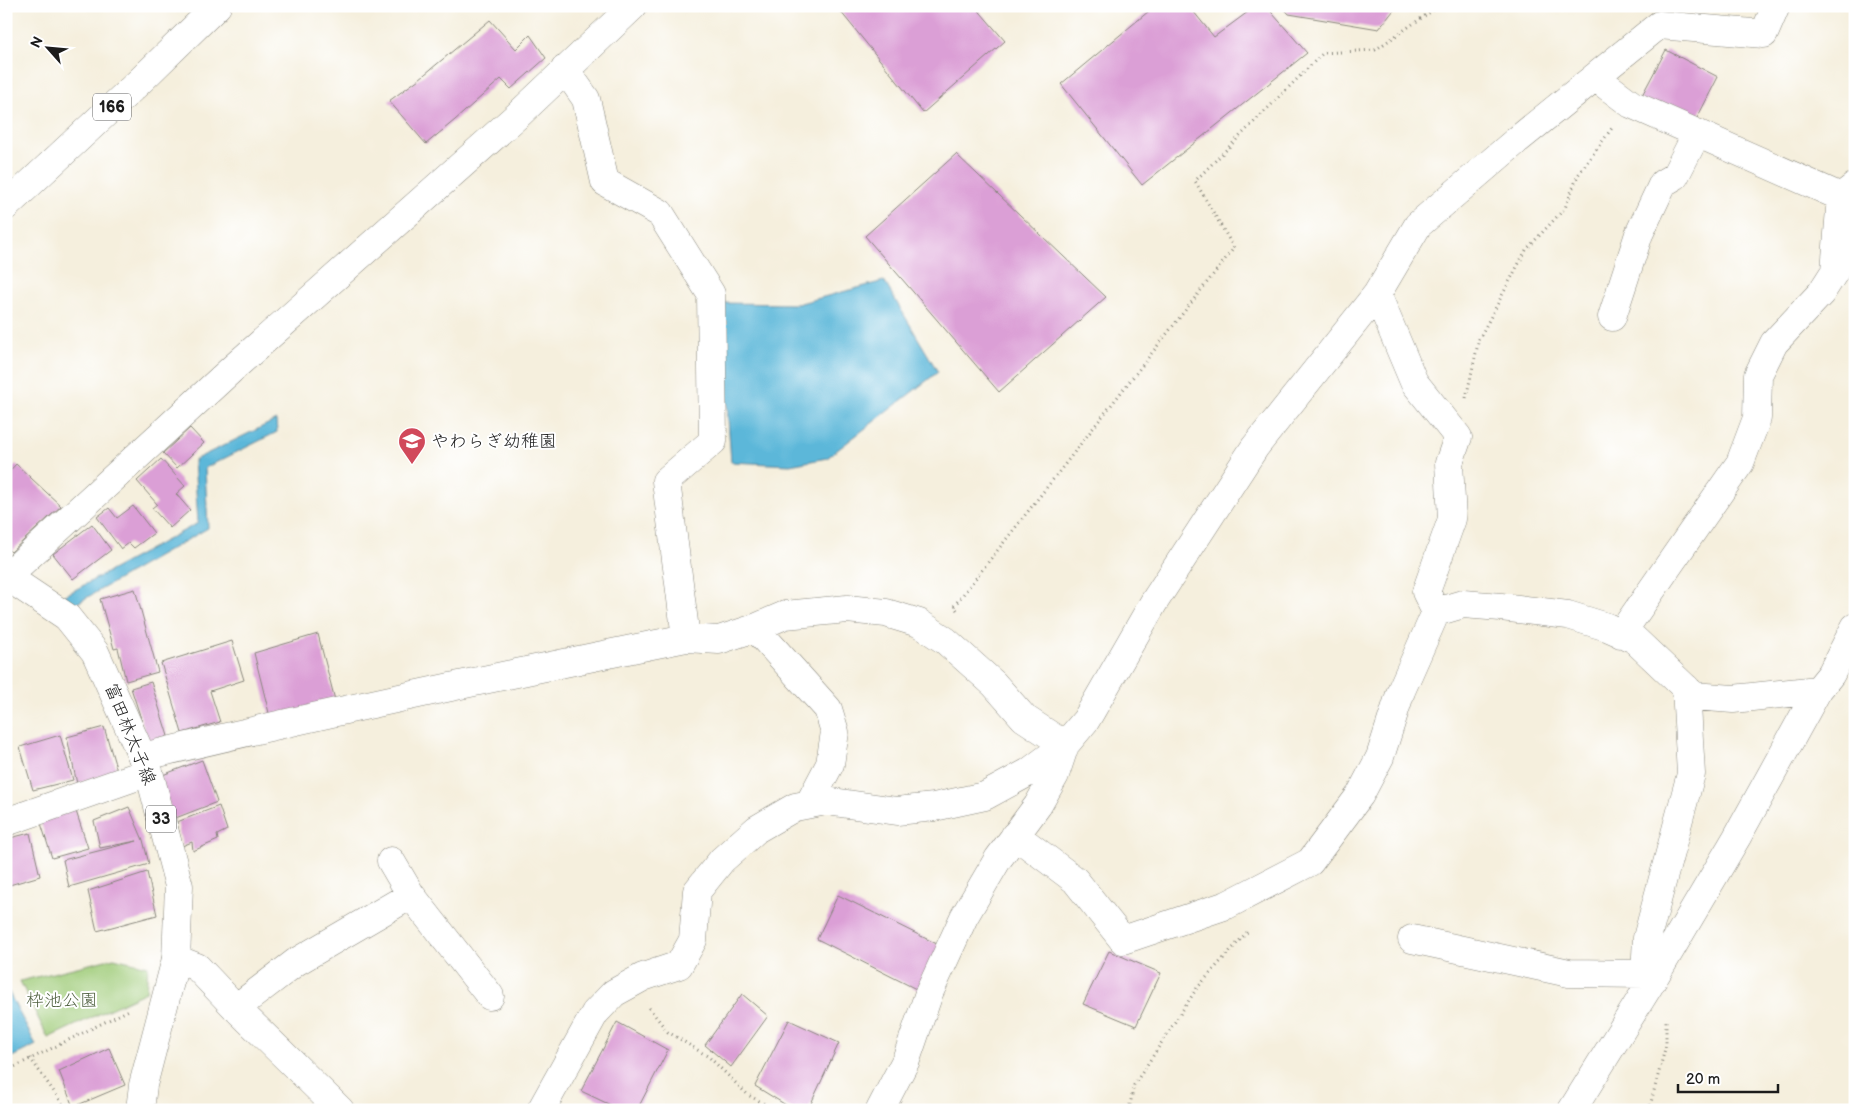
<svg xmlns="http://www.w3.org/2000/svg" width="1861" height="1116" viewBox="0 0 1861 1116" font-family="'Balsamiq Sans','Klee One',sans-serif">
<rect width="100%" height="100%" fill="#fff"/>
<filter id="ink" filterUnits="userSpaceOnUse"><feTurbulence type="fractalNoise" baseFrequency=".02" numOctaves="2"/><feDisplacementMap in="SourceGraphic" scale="10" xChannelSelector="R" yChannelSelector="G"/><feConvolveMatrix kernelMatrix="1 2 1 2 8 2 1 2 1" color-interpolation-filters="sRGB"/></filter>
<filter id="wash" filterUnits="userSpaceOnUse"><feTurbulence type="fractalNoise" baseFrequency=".0096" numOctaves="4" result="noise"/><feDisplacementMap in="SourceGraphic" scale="20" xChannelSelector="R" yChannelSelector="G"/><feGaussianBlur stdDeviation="1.12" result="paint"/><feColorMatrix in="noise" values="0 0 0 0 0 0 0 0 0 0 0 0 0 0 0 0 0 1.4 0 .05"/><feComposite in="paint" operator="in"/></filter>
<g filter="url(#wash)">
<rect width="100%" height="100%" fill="#f5efdd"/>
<path fill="#a0cc7a" stroke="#5e744b" d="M114 958 148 966 146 992 48 1038 20 981Z"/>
<path fill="#5bb7d9" stroke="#3c6a7a" d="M884 281 938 372 827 458 790 465 731 462 720 303 797 304Z
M276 420 277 432 205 468 208 528 72 606 62 597 198 523 194 460Z
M6 987 36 1045 6 1060Z"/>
<g id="blocks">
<path fill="#db9fd6" d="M836 6H975L1005 41 923 113Z
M1155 6H1189L1214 37 1256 6H1266L1307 53 1142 185 1061 84Z
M1282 6H1397L1379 29 1289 14Z
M490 20 516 49 530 35 546 58 511 89 501 79 455 120 426 144 389 101 419 79Z
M1666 50 1718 77 1692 128 1640 99Z
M956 154 1106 297 999 392 865 236Z
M190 428 204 443 177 468 163 453Z
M161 459 185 486 176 494 190 510 170 528 152 508 157 504 137 481Z
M16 464 61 506 11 552 6 548V475Z
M133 506 154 533 134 548 129 543 121 549 97 517 109 508 117 518Z
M92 524 111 550 73 579 53 554Z
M135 589 158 672 126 681 118 648 114 649 100 599Z
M318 634 336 704 271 721 254 653Z
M232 641 244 680 210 691 220 722 182 733 161 663Z
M151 682 168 736 149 743 131 688Z
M104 727 117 771 77 784 67 737Z
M60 735 73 780 33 790 20 747Z
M202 760 217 802 173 819 160 776Z
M74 805 88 848 52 858 39 817Z
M219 806 227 830 217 835 218 840 193 851 192 842 182 846 177 822Z
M129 807 143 840 149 864 69 887 63 860 137 841 100 848 94 821Z
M30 833 40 876 6 886V839Z
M147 872 157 915 97 931 88 891Z
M838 895 943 947 920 991 817 939Z
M1109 951 1161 973 1136 1026 1083 1004Z
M742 994 768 1016 731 1067 705 1045Z
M789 1020 839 1043 808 1110H794L755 1086Z
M617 1022 668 1050 637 1110H621L581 1091Z
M109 1048 125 1085 73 1107 59 1071Z"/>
</g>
</g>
<g filter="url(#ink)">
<use href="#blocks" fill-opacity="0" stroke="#88867c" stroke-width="1"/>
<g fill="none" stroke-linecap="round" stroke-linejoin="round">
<g stroke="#88867c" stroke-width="29">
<path id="minor" d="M565 69 586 99 605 182 660 213 711 294 713 441 666 481 686 638
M1595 77 1631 104 1841 197
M1377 294 1414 382 1458 437 1449 463 1452 519 1426 592 1436 612
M1612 317 1639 234 1663 183 1675 176 1697 133
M6 577 232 369 518 115 633 6
M755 628 828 709 835 732 830 764 809 804
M1621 634 1740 463 1757 418 1758 375 1774 343 1821 293 1835 271 1841 197 1855 186
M142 757C323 713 504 675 686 638L719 640 755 628 785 615 847 609 886 613 919 623 946 641 994 684 1024 718 1065 745 1029 772 985 796 934 807 897 811 826 801 795 807 757 829 722 860 697 891 693 940 679 965 643 977 614 993 595 1013 541 1110
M6 822 149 772
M1015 835 1075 880 1123 940 1227 905 1310 862 1360 795 1380 757 1401 691 1436 612 1463 604 1501 607 1568 615 1607 627 1634 639 1694 696 1733 699 1818 690
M391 861 411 895 490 996
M1412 939 1569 973 1645 974
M176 959 197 967 236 1008 340 1110
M1652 981 1645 974 1647 938 1691 774 1686 688
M236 1008 296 962 411 895
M880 1110 906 1060 929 993 964 917 998 859 1038 805 1055 775 1065 745 1086 720 1154 602 1255 447 1377 294 1418 225 1516 141 1659 25 1764 34 1776 6
M1572 1110 1652 981 1737 837 1818 690 1831 674 1855 627"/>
</g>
<g stroke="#88867c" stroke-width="29">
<path id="major" d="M6 576 67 617 95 652 149 772 179 886 176 959 143 1085 140 1110"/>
</g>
<g stroke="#88867c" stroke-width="29">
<path id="highway" d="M6 206 140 81 217 6"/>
</g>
<path stroke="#88867c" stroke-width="3" stroke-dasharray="1 4" stroke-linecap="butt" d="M1466 398 1479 339 1526 250 1565 208 1578 175 1612 128
M957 610 954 606 1234 248 1195 181 1323 53 1375 50 1439 6
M649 1008 668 1032 709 1057 748 1095 776 1110
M30 1058 67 1110
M6 1071 131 1009
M1129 1110 1134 1085 1197 988 1248 931
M1649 1110 1666 1045V1020"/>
<use href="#minor" stroke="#fff" stroke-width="28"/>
<use href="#major" stroke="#fff" stroke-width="28"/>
<use href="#highway" stroke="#fff" stroke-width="28"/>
</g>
</g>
<defs>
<g id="school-pin" transform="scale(1.4375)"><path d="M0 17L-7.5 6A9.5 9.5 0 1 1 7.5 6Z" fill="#d1495b" stroke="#fff"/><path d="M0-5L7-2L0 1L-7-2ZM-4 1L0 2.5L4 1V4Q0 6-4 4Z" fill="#fff"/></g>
</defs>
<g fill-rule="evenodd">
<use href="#school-pin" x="412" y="441"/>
</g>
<g text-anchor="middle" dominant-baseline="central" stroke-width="4" stroke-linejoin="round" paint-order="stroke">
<g fill="#fff" stroke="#606060" stroke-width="1">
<rect x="93" y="93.5" width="38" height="27" rx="4"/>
<rect x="146" y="805.5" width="30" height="27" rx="4"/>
</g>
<g font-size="16" font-weight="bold" fill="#1c1c1c">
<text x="112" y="107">166</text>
<text x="161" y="819">33</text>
</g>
<g font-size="18" fill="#1c1c1c" stroke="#fff" text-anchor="start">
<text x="431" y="441">やわらぎ幼稚園</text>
</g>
<g font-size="18" fill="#1c1c1c" stroke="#fff">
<text transform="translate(130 734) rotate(68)">富田林太子線</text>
</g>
<g font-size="18" fill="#516242" stroke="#fff">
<text x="62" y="1000">枠池公園</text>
</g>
</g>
<rect width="1861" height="1116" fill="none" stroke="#fff" stroke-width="25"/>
<g transform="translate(48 48) rotate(297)" stroke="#ffffff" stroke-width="4" paint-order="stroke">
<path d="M0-4L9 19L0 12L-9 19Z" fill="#1c1c1c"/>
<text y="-8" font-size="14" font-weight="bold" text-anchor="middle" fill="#1c1c1c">N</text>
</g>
<path d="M1678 1084v8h100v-8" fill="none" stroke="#1c1c1c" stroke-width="2.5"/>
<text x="1686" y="1084" font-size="15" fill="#1c1c1c" stroke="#ffffff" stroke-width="4" paint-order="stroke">20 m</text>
</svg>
